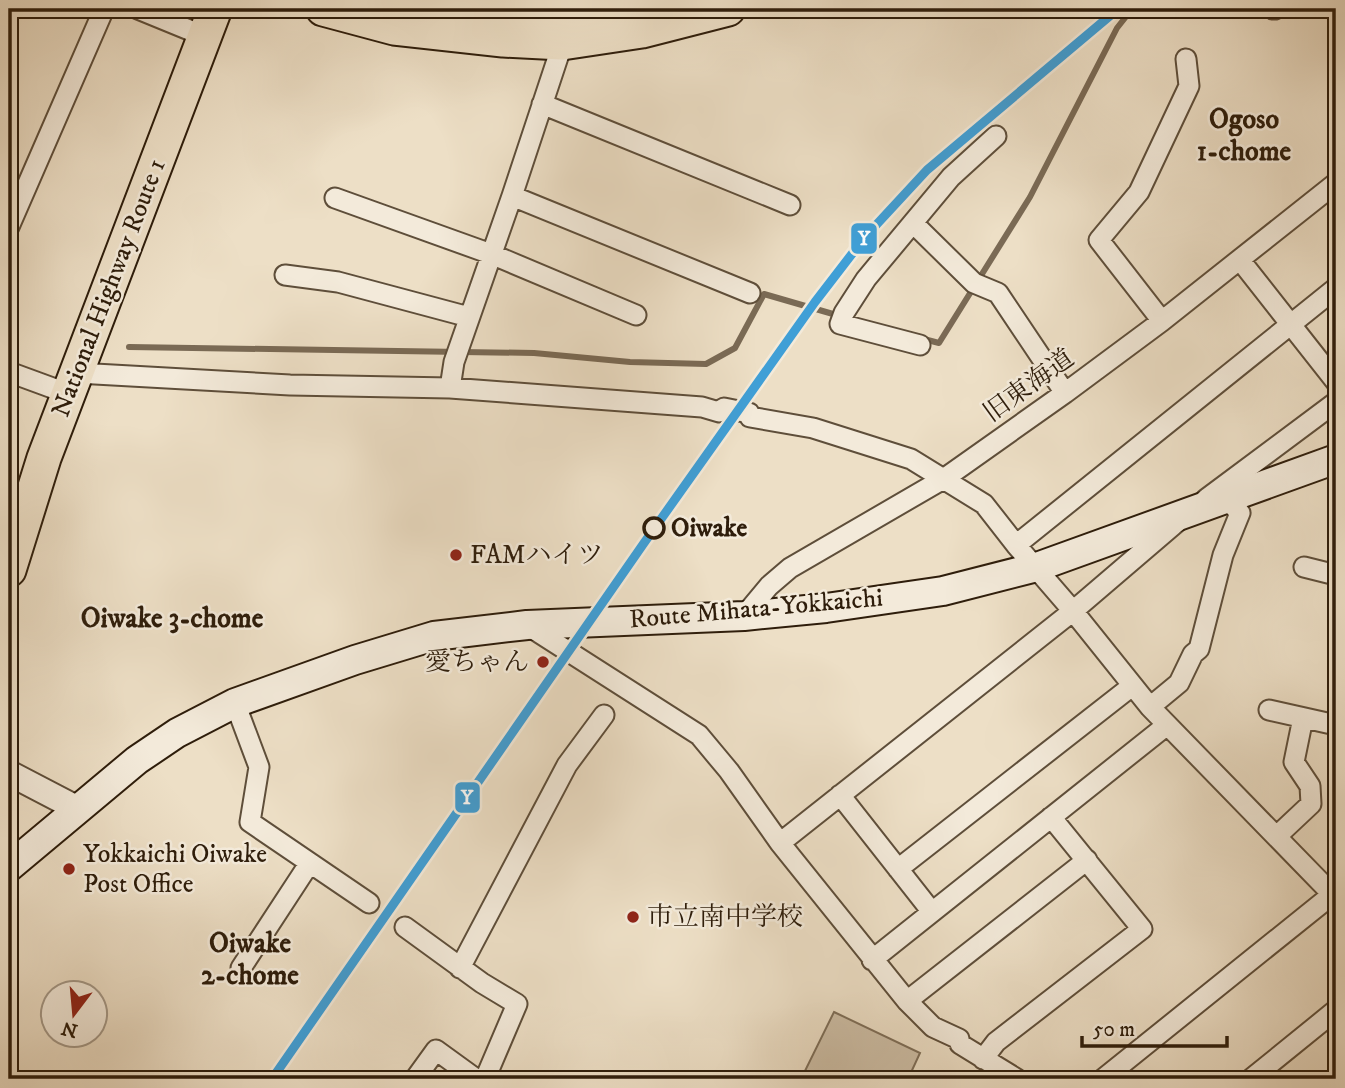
<svg xmlns="http://www.w3.org/2000/svg" width="1345" height="1088" viewBox="0 0 1345 1088" font-family="'IM FELL DW Pica','Noto Serif JP',serif">
<rect width="100%" height="100%" fill="#eddfc6"/>
<filter id="stains"><feTurbulence type="fractalNoise" baseFrequency=".00286" numOctaves="4"/><feColorMatrix values="0 0 0 0 .2 0 0 0 0 .09 0 0 0 0 .02 0 0 0 .5 -.17"/></filter>
<radialGradient id="worn" r=".72"><stop offset=".6" stop-color="#630" stop-opacity="0"/><stop offset="1" stop-color="#630" stop-opacity=".3"/></radialGradient>
<path fill="#cdbea6" stroke="#7e6e58" stroke-width="2" d="M834 1012 920 1053 908 1079H801Z"/>
<g fill="none" stroke-linecap="round" stroke-linejoin="round">
<path stroke="#7a6a55" stroke-width="6" d="M920 338 939 343 1030 197 1117 28 1132 9
M129 347 534 353 630 362 706 364 735 348 764 294 833 314"/>
<g stroke="#5e4e3a" stroke-width="23">
<path id="minor" d="M138 9 204 36
M1273 9H1275
M542 104 790 205
M512 196 750 293
M335 198 491 254 636 315
M913 223 974 283 998 293 1065 393
M9 227 104 9
M1240 260 1336 382
M285 275 338 282 469 317
M1162 321 1099 240 1139 192 1189 86 1186 59
M920 345 840 324 844 313 866 279 951 177 996 136
M9 372 69 394
M77 373 290 385 450 388 702 407 719 412 724 408 749 413 750 417 813 428 911 459 984 504 1016 545 1073 611 1150 707 1336 898
M450 388 454 362 512 196 565 36
M1206 499 1336 402
M1016 545 1336 288
M1304 567 1336 575
M744 616 769 586 790 568 945 478 1065 393 1162 321 1336 183
M527 625 699 735 729 771 780 843 907 1001 933 1027 959 1039 960 1044 1017 1079
M235 703 259 767 250 822 369 903
M1150 707 1179 683 1193 654 1199 649 1223 555 1240 513 1227 499
M1269 710 1336 725
M840 795 932 912
M1277 836 1311 804 1310 786 1294 762 1303 718
M780 843 1073 611 1177 522
M898 869 1132 686
M405 927 482 983 517 1004 485 1079
M872 960 1167 725
M241 968 309 864
M460 968 567 765 604 715
M907 1001 1087 860
M983 1059 996 1042 1142 929 1051 817
M415 1079 436 1050 476 1079
M1103 1079 1333 894
M1251 1079 1336 1010"/>
</g>
<g stroke="#5e4e3a" stroke-width="28">
<path id="tertiary" d="M9 773 78 809"/>
</g>
<g stroke="#2e1d0b" stroke-width="32">
<path id="secondary" d="M9 867 137 760 177 733 235 703 355 660 434 636 527 625 744 616 826 608 943 591 1037 567 1336 459"/>
</g>
<g stroke="#2e1d0b" stroke-width="37">
<path id="trunk" d="M323 9 394 28 503 40 562 43 642 31 728 9
M454 9 509 14 566 15 616 9
M9 570 44 458 215 9"/>
</g>
<use href="#minor" stroke="#f3eada" stroke-width="19"/>
<use href="#tertiary" stroke="#f3eada" stroke-width="24"/>
<use href="#secondary" stroke="#f3eada" stroke-width="28"/>
<use href="#trunk" stroke="#eddfc6" stroke-width="33"/>
<g stroke="#f3eada" stroke-width="14">
<path id="rail-1" d="M272 1079 644 543 815 302 865 237 927 170 1118 9"/>
</g>
<use href="#rail-1" stroke="#409fd6" stroke-width="9"/>
</g>
<circle fill="#f3eada" stroke="#2e1d0b" stroke-width="3.5" cx="654" cy="528" r="10"/>
<g fill="#8f2418" stroke="#f3eada" stroke-width="2.5">
<circle cx="456" cy="555" r="7"/>
<circle cx="543" cy="662" r="7"/>
<circle cx="69" cy="869" r="7"/>
<circle cx="633" cy="917" r="7"/>
</g>
<g text-anchor="middle" dominant-baseline="central" stroke-width="5" stroke-linejoin="round" paint-order="stroke">
<g font-size="26" fill="#2e1d0b" stroke="#f3eada">
<text transform="translate(109 288) rotate(-69)">National Highway Route 1</text>
<text transform="translate(1029 386) rotate(-36)">旧東海道</text>
<text transform="translate(756 609) rotate(-5)">Route Mihata-Yokkaichi</text>
</g>
<g font-size="26" font-weight="bold" fill="#2e1d0b" stroke="#f3eada" text-anchor="start">
<text x="671" y="528">Oiwake</text>
</g>
<g font-size="26" fill="#2e1d0b" stroke="#f3eada" text-anchor="start">
<text x="470" y="555">FAMハイツ</text>
<text x="529" y="662" text-anchor="end">愛ちゃん</text>
<text x="83" y="854">Yokkaichi Oiwake<tspan x="83" dy="30">Post Office</tspan></text>
<text x="647" y="917">市立南中学校</text>
</g>
<g font-size="28" font-weight="bold" fill="#2e1d0b" stroke="#f3eada">
<text x="1244" y="119">Ogoso<tspan x="1244" dy="32">1-chome</tspan></text>
<text x="172" y="618">Oiwake 3-chome</text>
<text x="250" y="943">Oiwake<tspan x="250" dy="32">2-chome</tspan></text>
</g>
</g>
<g stroke="#f3eada" stroke-width="2.5">
<rect x="850" y="222" width="28" height="33" rx="7" fill="#409fd6"/>
<rect x="454" y="781" width="27" height="33" rx="7" fill="#409fd6"/>
</g>
<g font-size="19" text-anchor="middle" font-weight="bold" fill="#fff">
<text x="864" y="245">Y</text>
<text x="467" y="804">Y</text>
</g>
<rect width="1345" height="1088" fill="none" stroke="#eddfc6" stroke-width="35"/>
<rect x="10" y="10" width="1324" height="1067" fill="none" stroke="#2e1d0b" stroke-width="3.5"/>
<rect x="18" y="18" width="1310" height="1053" fill="none" stroke="#2e1d0b" stroke-width="2"/>
<g transform="translate(74 1014) rotate(196)"><circle r="33" fill="#f3eada" stroke="#a49887" stroke-width="2"/>
<path d="M0-5L12 26L0 18L-12 26Z" fill="#8f2418"/>
<text y="-10" font-size="19" font-weight="bold" text-anchor="middle" fill="#2e1d0b">N</text>
</g>
<path d="M1082 1036v10h145v-10" fill="none" stroke="#2e1d0b" stroke-width="3.5"/>
<text x="1093" y="1036" font-size="21" fill="#2e1d0b" stroke="#f3eada" stroke-width="5" paint-order="stroke">50 m</text>
<rect width="100%" height="100%" filter="url(#stains)"/>
<rect width="100%" height="100%" fill="url(#worn)"/>
</svg>
